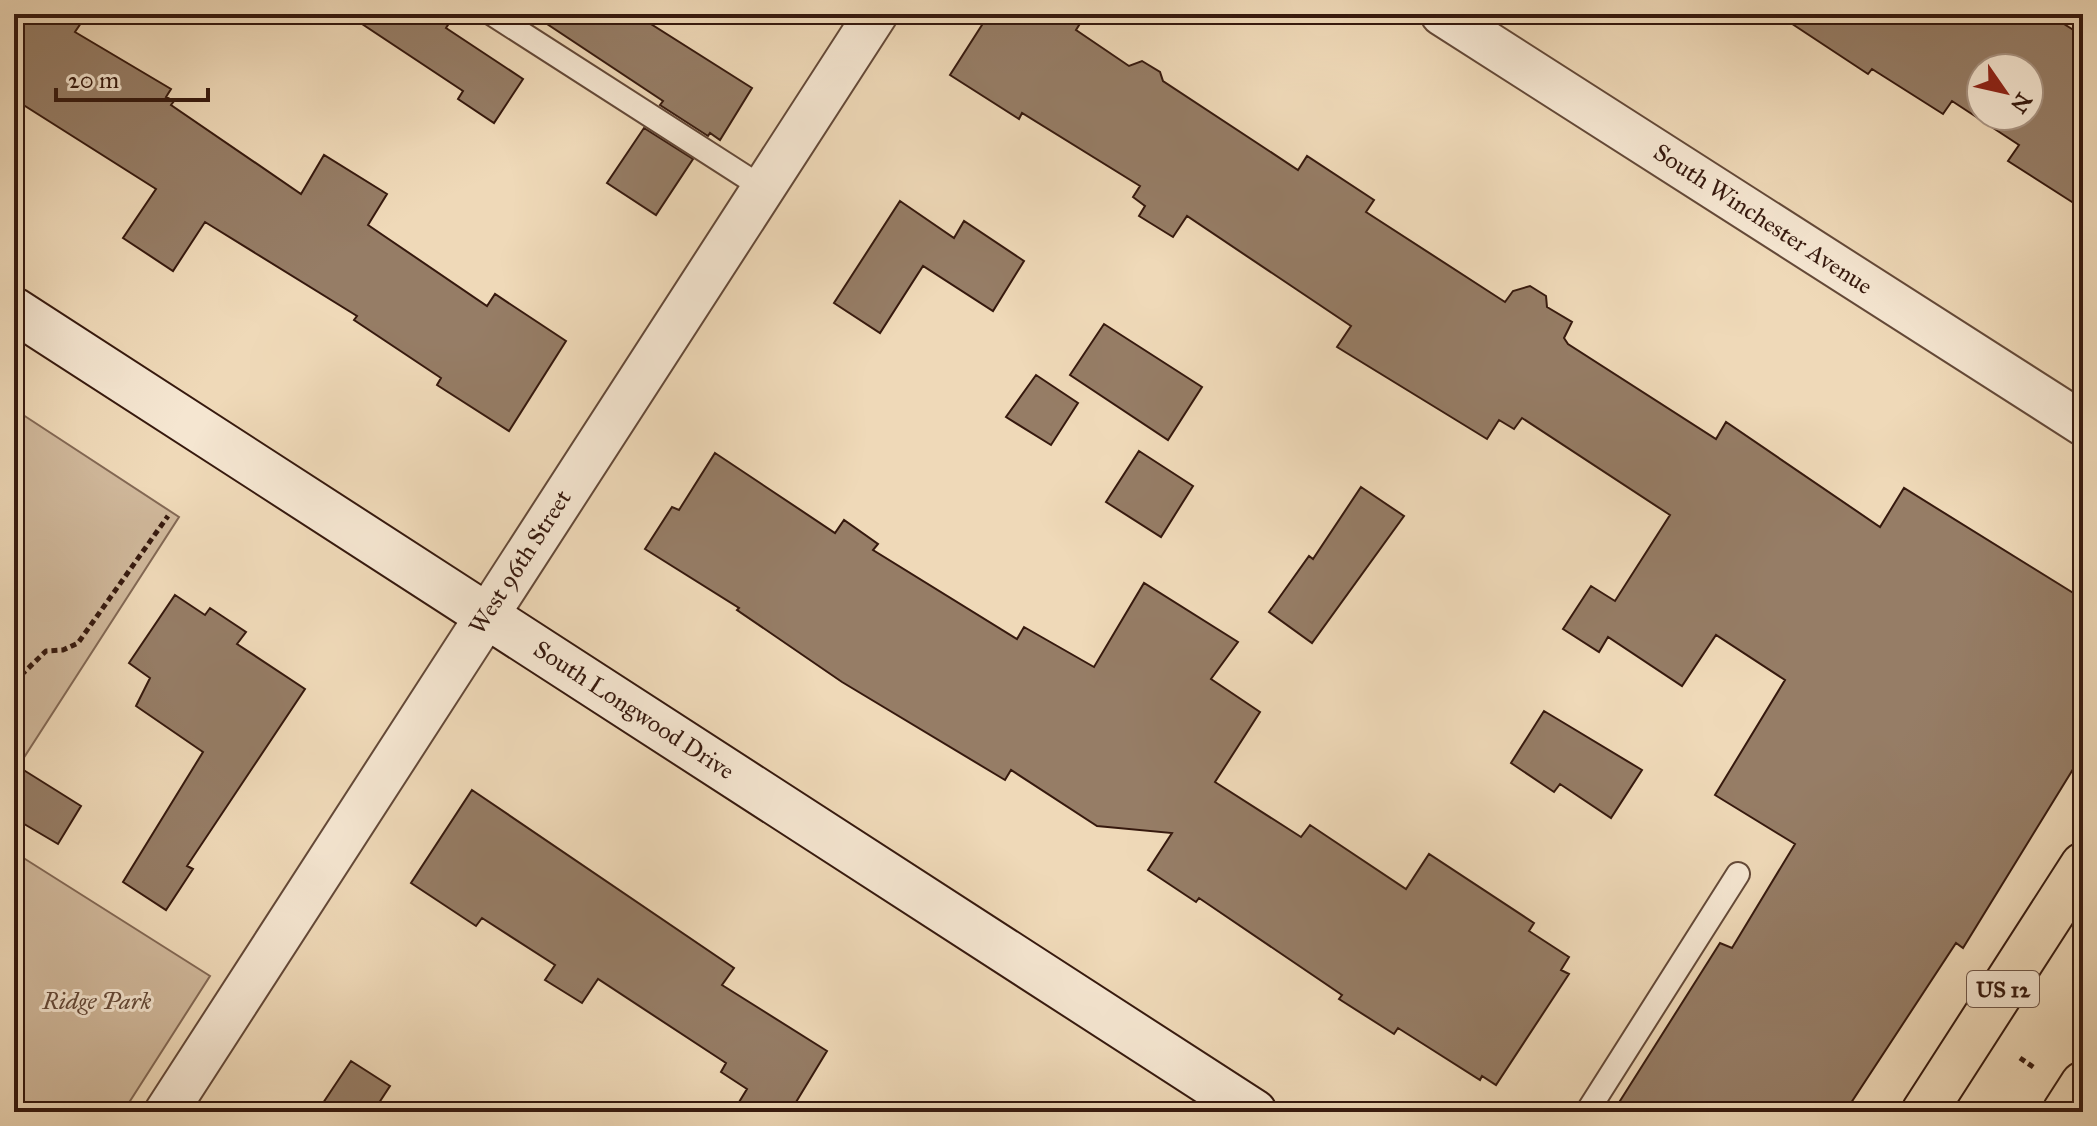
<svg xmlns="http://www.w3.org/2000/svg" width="2097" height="1126" viewBox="0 0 2097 1126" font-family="'IM FELL Great Primer',serif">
<rect width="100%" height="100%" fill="#efd9b8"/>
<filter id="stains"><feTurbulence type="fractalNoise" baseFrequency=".0025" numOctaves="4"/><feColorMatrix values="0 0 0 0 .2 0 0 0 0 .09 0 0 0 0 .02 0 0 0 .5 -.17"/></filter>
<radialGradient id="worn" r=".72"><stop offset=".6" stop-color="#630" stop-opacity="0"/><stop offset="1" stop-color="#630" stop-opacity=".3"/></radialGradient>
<path fill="#d0b89b" stroke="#836854" stroke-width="2" d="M14 409 179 517 14 773Z
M14 852 210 976 123 1112H14Z"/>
<path fill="#967d66" stroke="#36190e" stroke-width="2" fill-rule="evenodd" d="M14 14H87L75 32 171 89 166 97 174 101 171 105 301 194 324 155 387 194 368 225 487 306 495 294 566 341 509 431 437 385 441 378 354 320 357 316 205 222 173 271 123 238 156 189 14 99Z
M347 14H455L446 28 523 79 494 123 458 99 463 91Z
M532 14H635L752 88 720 140 710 133 708 136 660 105 663 101Z
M989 14H1086L1076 30 1129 66 1142 61 1160 72 1163 81 1298 170 1307 156 1374 200 1366 212 1505 302 1513 291 1530 286 1546 296 1547 307 1572 322 1564 338 1568 344 1716 439 1726 422 1880 527 1904 488 2083 599V753L1963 948 1956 943 1845 1112H1613L1720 943 1732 948 1795 844 1715 795 1785 680 1716 635 1682 686 1608 637 1599 652 1563 629 1591 586 1615 601 1670 515 1522 418 1514 429 1499 420 1487 439 1337 347 1351 326 1187 216 1173 237 1139 216 1145 206 1133 197 1140 186 1022 113 1019 119 950 75Z
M1777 14H2048L2083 36V209L2008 161 2019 145 1952 101 1943 114 1872 69 1868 74ZM1981 68H2029V116H1981Z
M644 128 693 159 656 215 607 183Z
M900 201 954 238 964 221 1024 261 993 311 923 266 880 333 834 303Z
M1104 324 1202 387 1168 440 1070 375Z
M1036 375 1078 403 1051 445 1006 417Z
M1139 451 1193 486 1161 537 1106 502Z
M715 453 835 533 844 520 878 544 873 550 1017 639 1024 627 1094 667 1144 583 1238 642 1211 679 1260 712 1215 782 1301 837 1310 825 1406 889 1429 854 1534 923 1529 931 1569 957 1561 970 1569 974 1496 1085 1482 1076 1480 1080 1398 1028 1394 1034 1339 999 1342 995 1199 898 1196 902 1148 870 1172 833 1097 826 1011 770 1005 780 842 682 737 610 739 608 645 549 672 507 679 510Z
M1361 487 1404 516 1312 643 1269 612 1309 556 1313 559Z
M175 595 205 615 210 608 246 632 237 644 305 689 187 866 193 869 166 910 123 882 203 752 136 706 150 678 129 663Z
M1544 711 1642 770 1611 818 1560 784 1554 792 1511 763Z
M14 764 81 806 58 844 14 818Z
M472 790 734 968 722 985 827 1051 790 1112H733L747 1089 721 1072 726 1063 598 979 582 1003 545 980 555 965 482 918 476 926 411 883Z
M351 1061 390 1086 373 1112H317Z"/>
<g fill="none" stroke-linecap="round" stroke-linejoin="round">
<g stroke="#644938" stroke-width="26">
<path id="lane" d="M492 14 763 188
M1587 1112 1738 874"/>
</g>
<g stroke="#644938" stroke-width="46">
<path id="street" d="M1442 14 2083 424
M166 1112 876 14"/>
</g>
<g stroke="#36190e" stroke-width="48">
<path id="secondary" d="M14 310 1254 1112"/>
</g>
<g stroke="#36190e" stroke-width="48">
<path id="primary" d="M1924 1112 2083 865
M2065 1112 2083 1084"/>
</g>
<path stroke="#36190e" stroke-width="5" stroke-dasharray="6 4" stroke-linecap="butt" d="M14 682 46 651 63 650 78 643 168 516
M2020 1058 2036 1069"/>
<use href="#lane" stroke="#f5e6d1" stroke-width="22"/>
<use href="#street" stroke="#f5e6d1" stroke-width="42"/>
<use href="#secondary" stroke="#f5e6d1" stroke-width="44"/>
<use href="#primary" stroke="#efd9b8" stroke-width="44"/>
</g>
<g text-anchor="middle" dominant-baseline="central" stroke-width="6" stroke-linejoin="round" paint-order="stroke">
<rect fill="#f5e6d1" stroke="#6f5648" stroke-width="2" x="1967" y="971" width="72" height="36" rx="6"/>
<g font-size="22" font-weight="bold" fill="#36190e">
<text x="2003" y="989">US 12</text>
</g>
<g font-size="24" fill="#36190e" stroke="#f5e6d1">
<text transform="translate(1763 219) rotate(33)">South Winchester Avenue</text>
<text transform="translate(520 562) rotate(-57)">West 96th Street</text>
<text transform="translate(634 710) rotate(33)">South Longwood Drive</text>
</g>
<g font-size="24" font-style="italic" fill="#644938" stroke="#f5e6d1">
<text x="97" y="1001">Ridge Park</text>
</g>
</g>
<rect width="2097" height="1126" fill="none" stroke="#efd9b8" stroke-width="48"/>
<rect x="16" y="16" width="2065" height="1094" fill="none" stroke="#36190e" stroke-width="4"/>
<rect x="24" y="24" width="2049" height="1078" fill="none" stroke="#36190e" stroke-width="2"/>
<g transform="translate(2005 92) rotate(124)"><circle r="38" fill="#f5e6d1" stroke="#a99483" stroke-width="2"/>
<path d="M0-6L14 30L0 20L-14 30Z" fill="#8f2418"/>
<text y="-12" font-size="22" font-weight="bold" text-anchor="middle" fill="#36190e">N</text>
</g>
<path d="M56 88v12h152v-12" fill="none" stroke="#36190e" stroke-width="4"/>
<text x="68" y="88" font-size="24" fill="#36190e" stroke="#f5e6d1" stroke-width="6" paint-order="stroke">20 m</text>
<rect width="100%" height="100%" filter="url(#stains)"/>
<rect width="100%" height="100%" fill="url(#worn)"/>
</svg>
